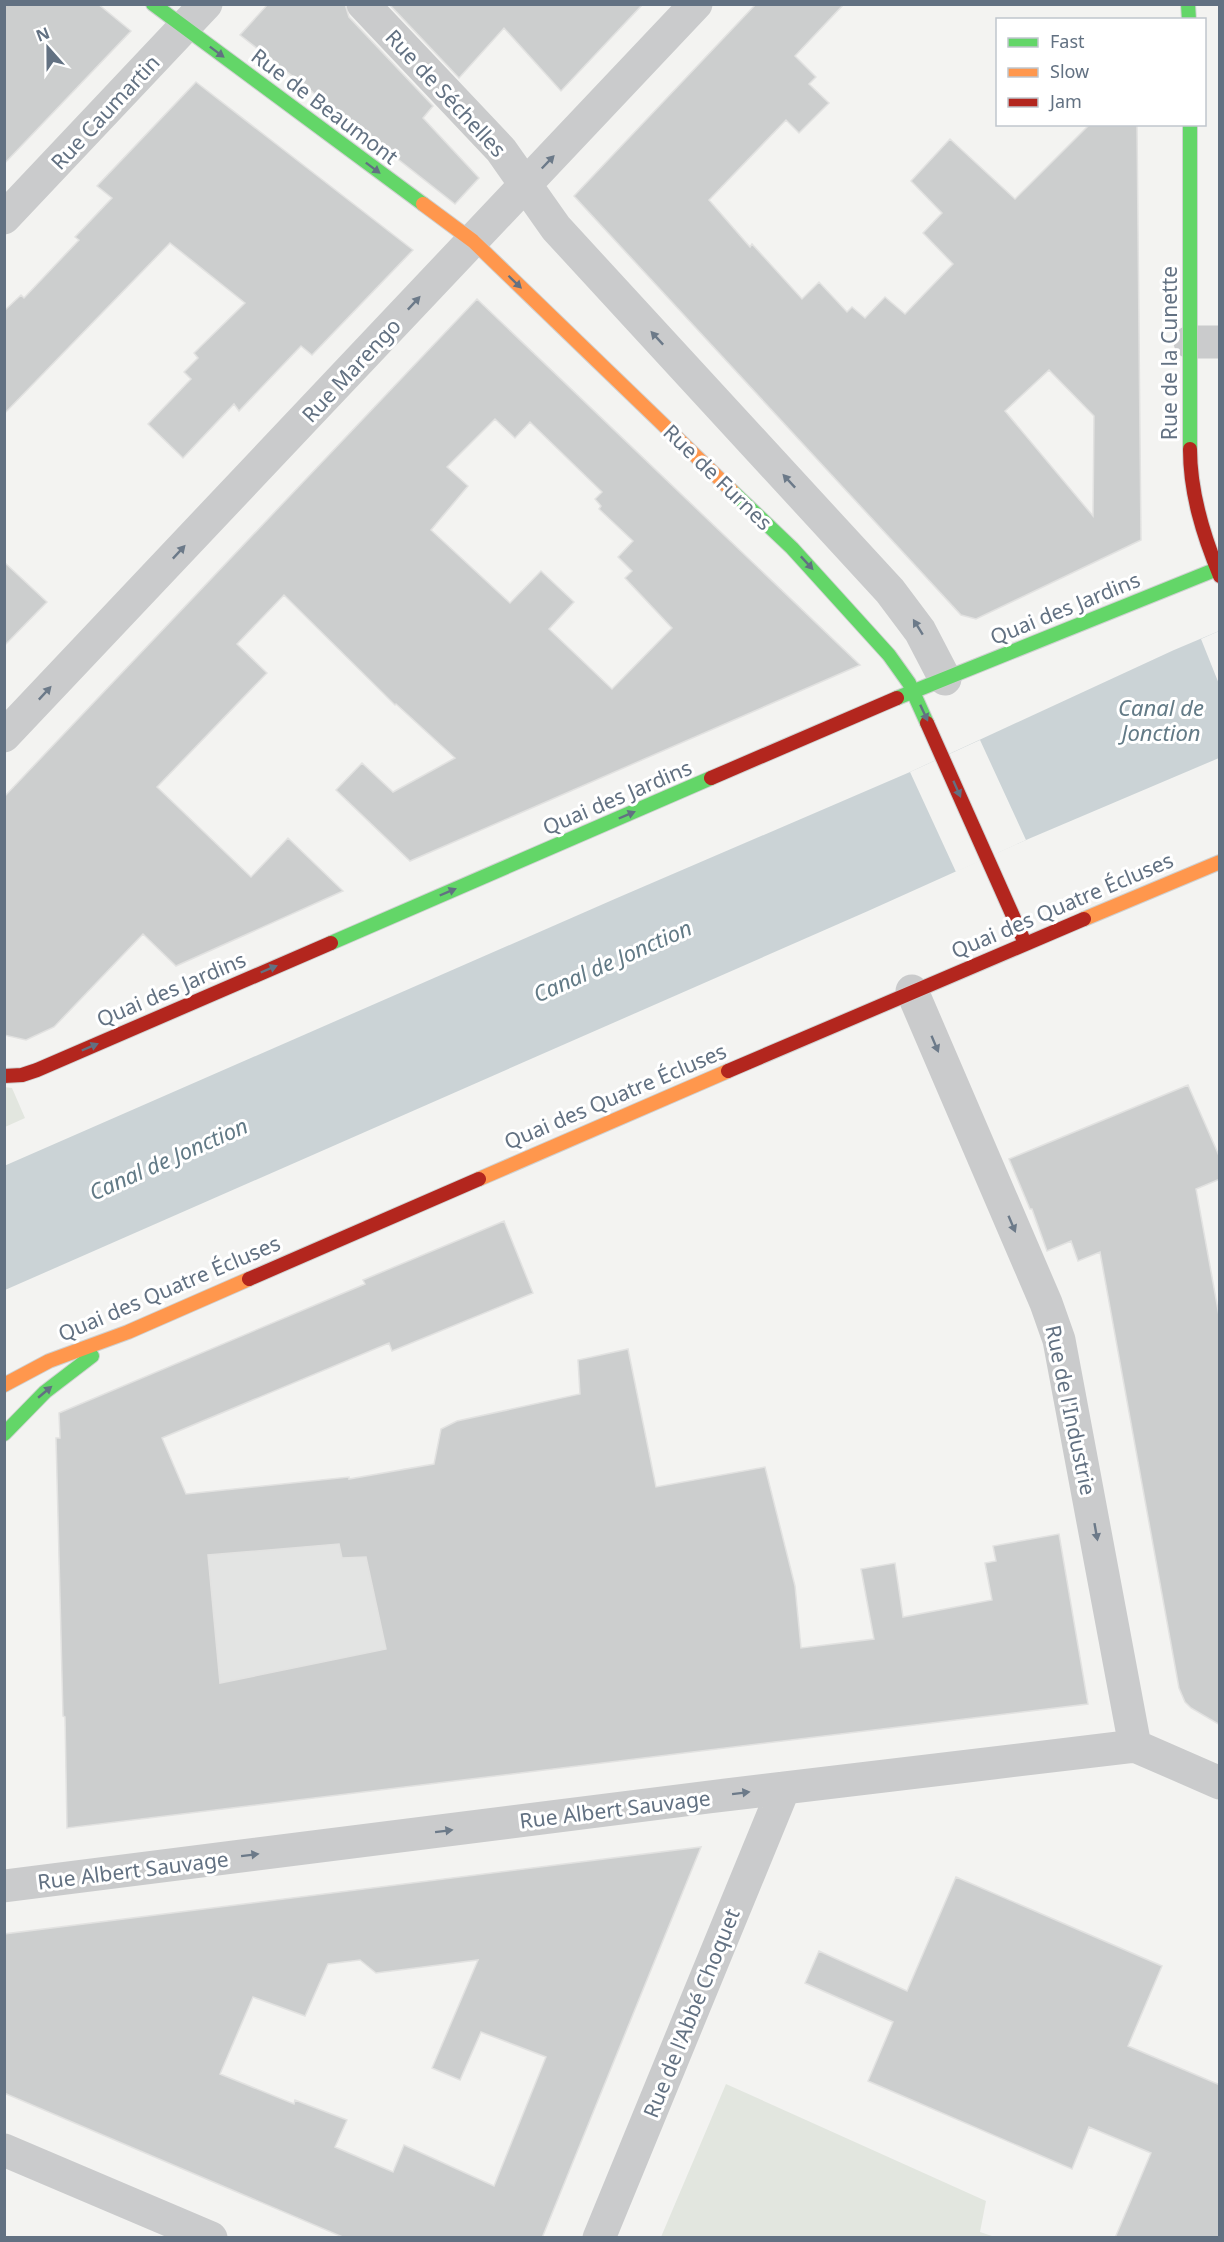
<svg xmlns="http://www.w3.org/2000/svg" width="1224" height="2242" viewBox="0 0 1224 2242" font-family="'Noto Sans',sans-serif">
<rect width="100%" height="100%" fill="#f3f3f1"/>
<path fill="#e3e4e3" d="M416 1467 459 1650 63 1716 58 1529 136 1525 405 1485 402 1469Z"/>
<path fill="#e2e6df" d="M4 1087 12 1088 25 1118 5 1127Z
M726 2084 986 2201 980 2232 995 2237H661Z"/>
<path fill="#cbd3d6" d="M1219 631V758L1026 840 868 911 5 1290 4 1166 617 898 910 772 1174 650Z"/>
<path fill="#f3f3f1" d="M1219 631V684L1201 639Z
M980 740 1026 840 956 872 910 772Z"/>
<path fill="#cccece" stroke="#e2e2e1" stroke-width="1.5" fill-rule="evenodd" d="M4 4H98L131 31 4 164Z
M268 4H345L349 17 433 106 423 118 479 178 455 204 240 35Z
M389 4H643L561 91 504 28 459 78Z
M756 4H844L795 56 816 77 809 84 829 103 799 133 786 120 709 200 750 247 752 244 802 299 819 282 847 312 852 307 865 318 885 297 905 314 953 264 923 233 942 213 911 181 950 139 1015 199 1090 124H1137L1141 540 976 619 961 615 574 196ZM1049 370 1094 416 1093 516 1005 411Z
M196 82 413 250 312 355 301 346 239 411 234 404 183 458 148 424 191 379 184 372 198 358 194 353 245 303 170 243 4 414V311L21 295 24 298 79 240 75 237 112 198 97 186Z
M477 299 860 665 410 861 336 790 362 763 393 792 455 758 396 704 395 705 284 595 237 644 267 673 157 787 251 877 288 838 343 891 176 966 143 934 54 1027 26 1040 4 1035V797ZM495 419 515 438 530 422 602 492 595 499 601 506 599 509 633 541 618 557 632 571 625 578 672 628 612 689 549 629 574 602 541 571 510 603 431 530 468 486 447 467Z
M4 562 47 602 4 646Z
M1188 1085 1220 1158V1179L1196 1189 1220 1321V1725L1191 1708 1185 1702 1179 1688 1100 1252 1078 1261 1071 1241 1047 1251 1032 1209H1030L1009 1159Z
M504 1221 533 1293 392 1351 389 1343 162 1438 186 1494 349 1477V1479L434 1464 441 1429 457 1421 580 1394 578 1360 628 1349 656 1487 765 1467 795 1586 801 1648 874 1639 861 1569 895 1563 903 1617 992 1600 985 1563 996 1561 993 1546 1059 1534 1088 1704 67 1828 65 1717 63 1716 56 1438H60L59 1413 365 1284 363 1280ZM339 1544 342 1558 366 1557 386 1649 220 1683 208 1555Z
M701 1847 542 2238H345L4 2093V1934ZM360 1960 376 1973 478 1960 432 2068 460 2080 481 2032 546 2057 494 2186 404 2145 393 2172 335 2147 347 2120 295 2100 294 2104 220 2074 253 1997 305 2016 328 1964Z
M956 1877 1162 1966 1128 2046 1220 2085V2238H1115L1151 2153 1089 2127 1072 2169 868 2081 893 2022 805 1983 819 1951 907 1991Z"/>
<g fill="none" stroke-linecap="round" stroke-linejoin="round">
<g stroke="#cfd1d1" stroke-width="16">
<path id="fast" d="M153 4 423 204
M1188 4 1189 20
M1190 124V449
M732 491 792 548 889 655 909 683 927 723
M897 698 1217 569
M331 943 711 778
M4 1434 45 1392 92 1356"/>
</g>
<g stroke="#cfd1d1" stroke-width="16">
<path id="slow" d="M423 204 473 241 732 491
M1084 919 1220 862
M479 1179 728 1071
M4 1385 49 1361 128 1332 249 1279"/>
</g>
<g stroke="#cfd1d1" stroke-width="16">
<path id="jam" d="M1190 449C1190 493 1203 535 1220 576
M927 723 1025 943
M711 778 897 698
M728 1071 1084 919
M4 1076 22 1075 37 1070 331 943
M249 1279 479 1179"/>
</g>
<path stroke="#cacbcc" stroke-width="33" d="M363 4 501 150 556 228 890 591 920 631 945 679
M4 218 206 4
M1190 342H1220
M4 736 696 4
M912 991 1046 1303 1059 1340 1135 1746
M4 1886 709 1797 1135 1746 1220 1783
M4 2150 211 2238
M599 2238 784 1788"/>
<use href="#fast" stroke="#63d668" stroke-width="14"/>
<use href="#slow" stroke="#ff974d" stroke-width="14"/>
<use href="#jam" stroke="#b3261e" stroke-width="14"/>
</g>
<defs><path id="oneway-solid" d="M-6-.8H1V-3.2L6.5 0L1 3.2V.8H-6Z" transform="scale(1.5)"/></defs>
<g fill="#627182">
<use href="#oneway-solid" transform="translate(217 52) rotate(37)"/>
<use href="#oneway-solid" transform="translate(373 168) rotate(37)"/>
<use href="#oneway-solid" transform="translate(515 282) rotate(44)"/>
<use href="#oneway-solid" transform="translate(807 563) rotate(47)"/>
<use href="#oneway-solid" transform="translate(924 713) rotate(65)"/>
<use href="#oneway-solid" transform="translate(957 789) rotate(66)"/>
<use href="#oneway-solid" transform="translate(627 815) rotate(-23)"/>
<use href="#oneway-solid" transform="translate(448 892) rotate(-23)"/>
<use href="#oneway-solid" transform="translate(269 969) rotate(-23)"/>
<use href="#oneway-solid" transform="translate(90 1047) rotate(-23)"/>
<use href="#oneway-solid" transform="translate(45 1392) rotate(-40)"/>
</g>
<g fill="#6c7a89">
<use href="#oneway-solid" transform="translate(548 162) rotate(-46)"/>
<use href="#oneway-solid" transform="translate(414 303) rotate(-47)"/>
<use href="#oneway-solid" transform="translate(657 338) rotate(-133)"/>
<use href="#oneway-solid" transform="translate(789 481) rotate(-133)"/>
<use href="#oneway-solid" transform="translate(179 552) rotate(-47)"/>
<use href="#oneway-solid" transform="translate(918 627) rotate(-122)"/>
<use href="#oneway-solid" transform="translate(45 693) rotate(-47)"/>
<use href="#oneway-solid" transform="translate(935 1044) rotate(67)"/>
<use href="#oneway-solid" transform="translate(1012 1224) rotate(67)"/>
<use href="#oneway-solid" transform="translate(1096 1532) rotate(80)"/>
<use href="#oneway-solid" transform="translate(741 1793) rotate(-7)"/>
<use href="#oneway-solid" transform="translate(444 1831) rotate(-7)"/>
<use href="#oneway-solid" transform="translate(250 1855) rotate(-7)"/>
</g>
<g text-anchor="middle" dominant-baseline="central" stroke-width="6" stroke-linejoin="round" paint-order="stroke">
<g font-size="21" fill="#627182" stroke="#fff">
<text transform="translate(446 93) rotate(47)">Rue de Séchelles</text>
<text transform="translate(325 106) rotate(37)">Rue de Beaumont</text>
<text transform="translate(105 112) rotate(-47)">Rue Caumartin</text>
<text transform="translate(1169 353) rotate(-90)">Rue de la Cunette</text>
<text transform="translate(351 370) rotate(-47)">Rue Marengo</text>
<text transform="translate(718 477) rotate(44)">Rue de Furnes</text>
<text transform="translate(1065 608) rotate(-22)">Quai des Jardins</text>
<text transform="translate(617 797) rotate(-23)">Quai des Jardins</text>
<text transform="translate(1062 905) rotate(-23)">Quai des Quatre Écluses</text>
<text transform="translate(171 989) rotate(-23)">Quai des Jardins</text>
<text transform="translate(615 1096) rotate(-23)">Quai des Quatre Écluses</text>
<text transform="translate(169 1288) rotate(-23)">Quai des Quatre Écluses</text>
<text transform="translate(1071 1410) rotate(78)">Rue de l'Industrie</text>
<text transform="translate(615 1809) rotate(-7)">Rue Albert Sauvage</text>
<text transform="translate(133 1870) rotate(-7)">Rue Albert Sauvage</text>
<text transform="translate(691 2013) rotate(-68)">Rue de l'Abbé Choquet</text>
</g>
<g font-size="22" font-style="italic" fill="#627a86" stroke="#fff">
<text x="1161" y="707">Canal de<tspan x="1161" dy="25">Jonction</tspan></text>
<text transform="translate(612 960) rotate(-24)">Canal de Jonction</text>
<text transform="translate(168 1158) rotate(-24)">Canal de Jonction</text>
</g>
</g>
<rect width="1224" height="2242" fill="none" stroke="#627182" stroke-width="12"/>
<rect x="996" y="18" width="210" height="108" fill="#ffffff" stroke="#c0c6cd" stroke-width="1.5"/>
<rect x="1008" y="38" width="30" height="9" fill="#63d668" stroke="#c0c6cd" stroke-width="1.5"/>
<text x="1050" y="48" font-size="18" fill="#627182">Fast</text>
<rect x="1008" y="68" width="30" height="9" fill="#ff974d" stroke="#c0c6cd" stroke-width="1.5"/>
<text x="1050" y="78" font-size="18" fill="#627182">Slow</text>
<rect x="1008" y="98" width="30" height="9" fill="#b3261e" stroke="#c0c6cd" stroke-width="1.5"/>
<text x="1050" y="108" font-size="18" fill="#627182">Jam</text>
<g transform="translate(48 48) rotate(339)" stroke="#ffffff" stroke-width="4.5" paint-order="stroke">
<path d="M0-4.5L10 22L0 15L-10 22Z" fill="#627182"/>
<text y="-9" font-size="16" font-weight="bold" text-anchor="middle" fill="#627182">N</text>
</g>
</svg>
